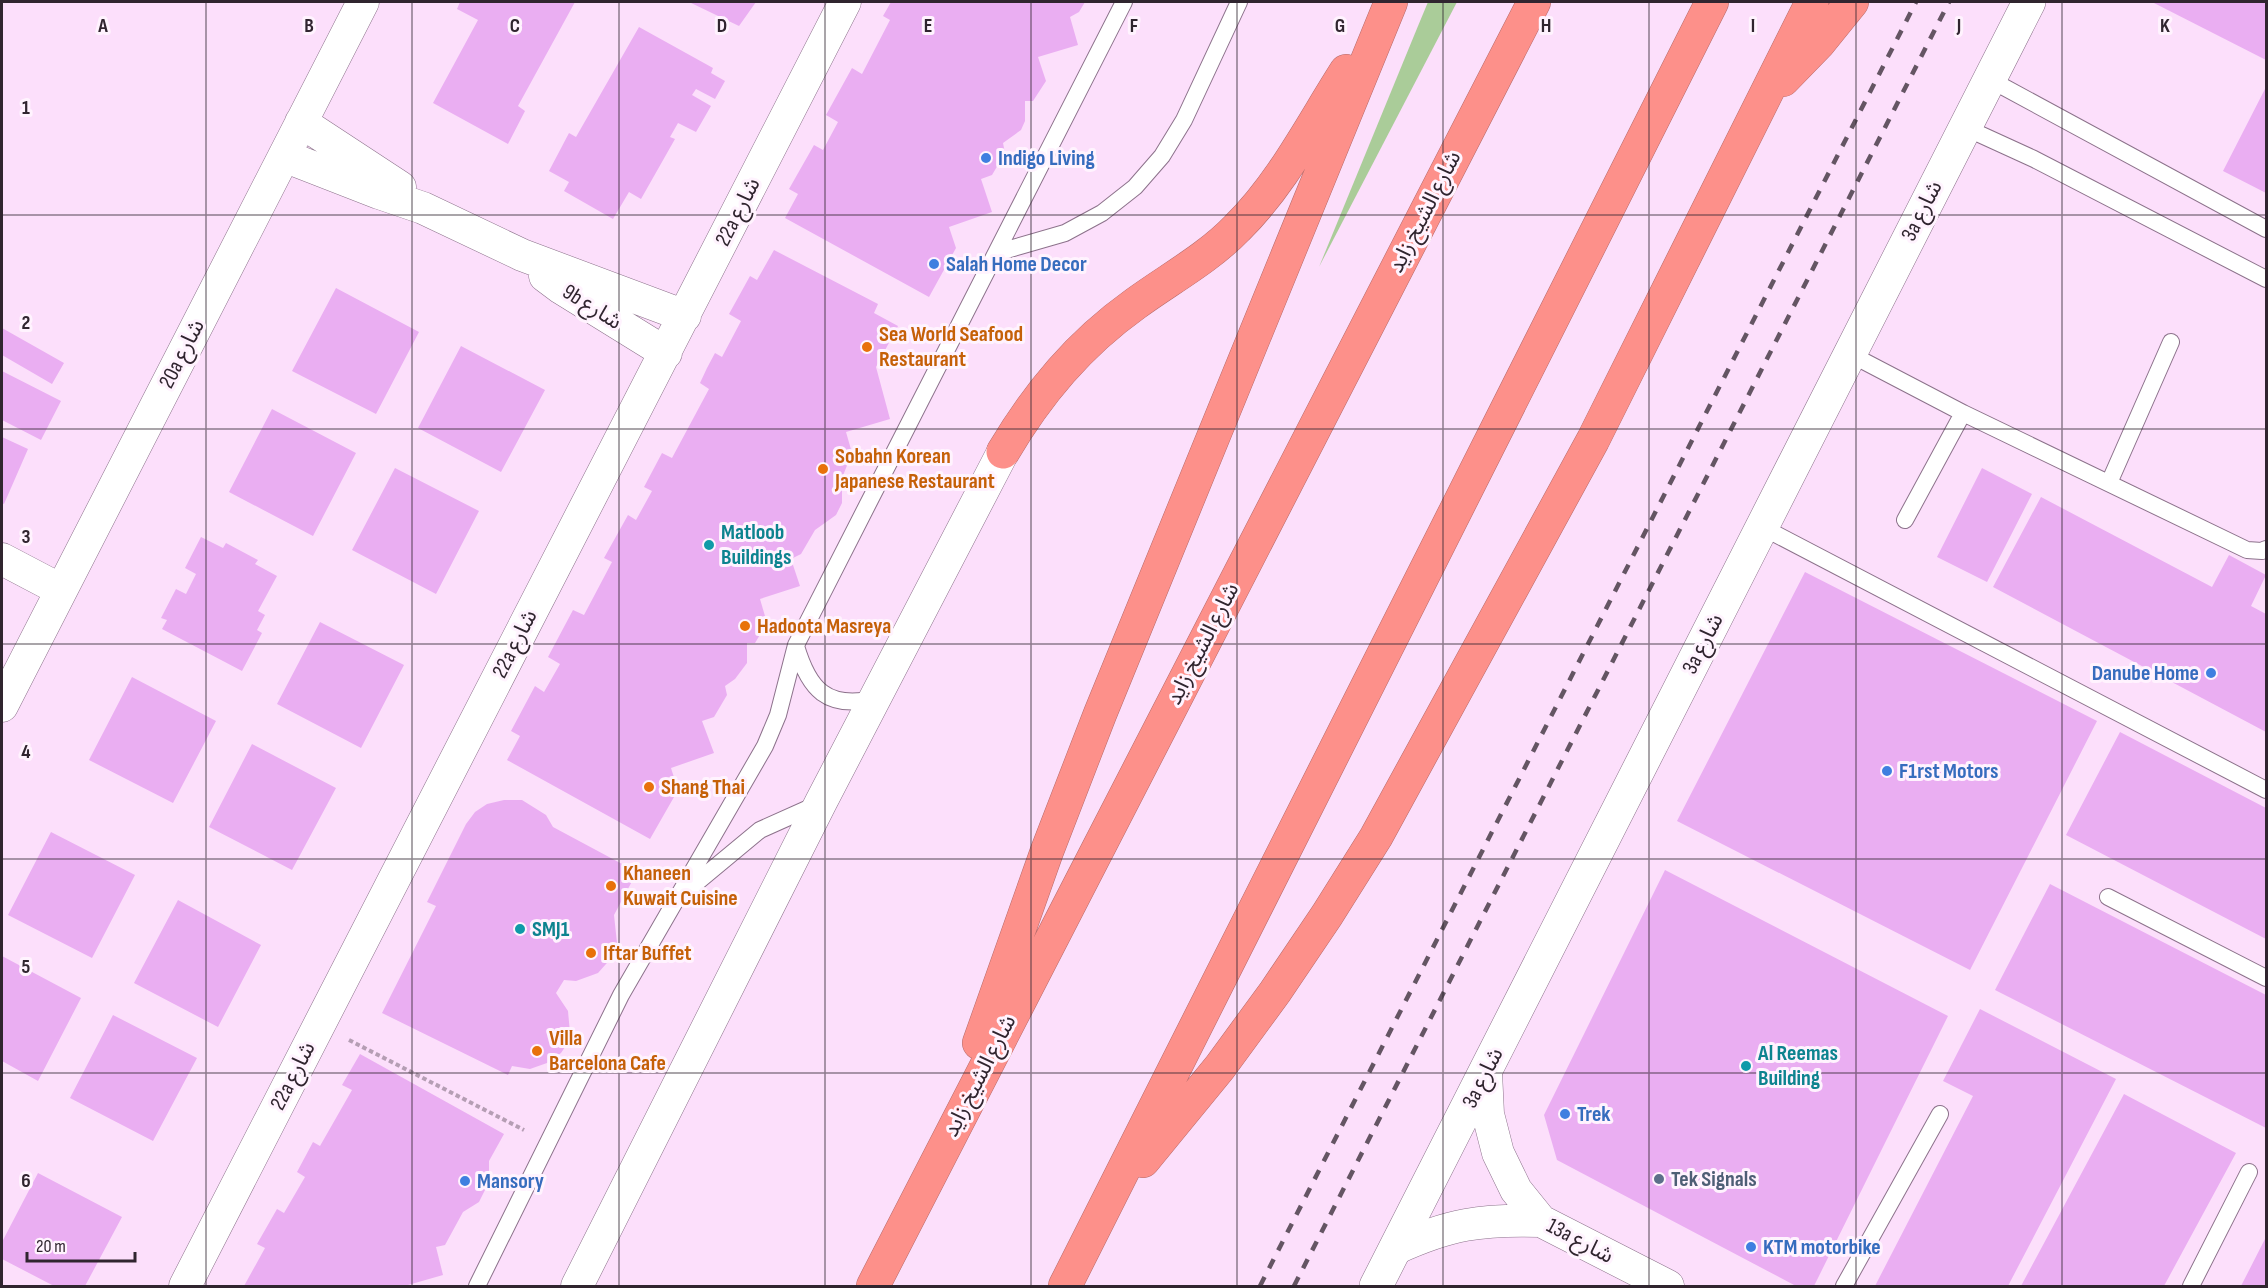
<svg xmlns="http://www.w3.org/2000/svg" width="2268" height="1288" viewBox="0 0 2268 1288" font-family="'Sofia Sans Condensed','Noto Sans Arabic',sans-serif">
<rect width="100%" height="100%" fill="#fcdffb"/>
<path fill="#ac9" d="M1428 2H1457L1319 267 1418 26Z"/>
<path fill="#eaaef2" d="M460 2H575L518 106 525 111 508 144 433 103 478 20 457 9Z
M689 2H756L739 26Z
M891 2H1085L1079 12 1070 17 1078 45 1038 57 1046 81 1033 101H1025V121L1021 130 1003 143 1005 153 992 175 981 179 992 212 949 227 956 248 929 297 785 218 798 194 789 189 814 145 823 150 838 122 826 115 852 68 862 74 890 20 883 16Z
M2152 2H2266V60Z
M639 27 713 68 711 73 725 81 715 99 696 89 692 95 711 106 696 132 678 123 670 137 675 139 641 199 629 192 613 219 564 191 569 182 549 171 569 133 576 137Z
M2266 87V193L2223 171Z
M774 250 878 304 874 313 898 326 876 367 890 419 846 432 852 453 842 478V503L836 515 815 530 801 554 791 559 800 586 760 599 767 623 755 643H747V663L735 679 725 686 727 695 714 717 702 721 714 753 671 768 678 790 650 839 507 760 520 736 511 731 535 686 544 692 560 664 548 657 573 610 584 615 612 562 604 558 628 515 636 520 652 491 644 487 662 453 672 458 709 389 700 383 707 368 715 353 722 357 741 321 729 314 750 276 757 280Z
M336 288 419 332 376 414 292 371Z
M2 328 64 363 52 384 2 355Z
M461 346 545 390 501 472 418 428Z
M2 371 61 401 41 440 2 420Z
M272 409 356 453 313 536 229 492Z
M2 437 28 449 4 504 2 503Z
M395 468 479 511 436 594 352 550Z
M1982 468 2032 494 1987 582 1937 557Z
M2041 497 2212 587 2229 555 2266 575 2251 606 2266 614V732L1993 587Z
M201 537 223 548 226 543 258 560 255 564 277 576 258 611 265 615 257 630 262 633 242 671 162 629 167 620 161 618 176 589 186 594 196 574 185 568Z
M1805 572 2097 721 1970 970 1677 821Z
M320 622 404 665 361 748 277 704Z
M132 677 216 721 173 803 89 760Z
M2120 732 2266 808V939L2066 835Z
M252 744 336 788 292 870 209 827Z
M504 800H522L546 815 553 827 637 872 614 915 617 943 614 955 598 973 576 981 564 980 556 993 568 1011 570 1033 567 1044 561 1053 547 1063 530 1069 512 1066 508 1075 382 1013 436 906 427 902 466 824 475 812 487 804Z
M51 832 135 875 92 958 8 915Z
M1665 870 1948 1016 1814 1286H1796L1557 1160 1544 1115Z
M2050 884 2266 995V1128L1995 990Z
M178 900 261 945 218 1027 134 983Z
M2 956 81 998 38 1081 2 1061Z
M1980 1009 2116 1079 2008 1286H1875L1973 1096 1943 1081Z
M113 1015 197 1058 153 1141 70 1098Z
M360 1054 504 1134 489 1161V1182L479 1202 463 1212 445 1245 436 1247 443 1275 408 1285 409 1286H244L265 1248 257 1244 277 1209 284 1213 305 1177 297 1172 313 1142 320 1146 352 1090 342 1085Z
M2124 1094 2236 1153 2164 1286H2021Z
M38 1173 122 1217 85 1286H54L2 1259V1242Z
M2266 1237V1286H2241Z"/>
<g fill="none" stroke-linecap="round" stroke-linejoin="round">
<g stroke="#8c728b" stroke-width="18">
<path id="service" d="M1989 79 2266 229
M1964 127 2034 159 2266 279
M996 253 1065 233 1102 213 1135 187 1162 156 1184 120 1239 2
M1850 354 1963 413 2247 550 2262 551 2266 549
M2109 483 2171 342
M1905 520 1963 413
M1762 527 2266 790
M796 646C809 690 827 709 874 699
M690 888 760 830 818 804
M2108 897 2266 978
M477 1286 621 995 765 746 778 715 796 645 1124 2
M1844 1286 1940 1114
M2191 1286 2249 1172"/>
</g>
<g stroke="#8c728b" stroke-width="33">
<path id="minor" d="M301 122 400 187
M284 156 379 193 423 208 522 255 685 316
M545 276 561 288 666 353
M2 559 61 590
M2 706 363 2
M1486 1072 1488 1114 1498 1153 1516 1190 1541 1221 1668 1286
M1395 1249C1449 1224 1482 1219 1541 1221
M185 1286 845 2
M577 1286 821 802 1003 452"/>
</g>
<g stroke="#8c728b" stroke-width="34">
<path id="tertiary" d="M1376 1286 2029 2"/>
</g>
<g stroke="#b56b6a" stroke-width="34">
<path id="motorway" d="M1783 80 1818 44 1852 2
M1003 452C1038 393 1079 344 1135 304 1169 279 1207 259 1237 228 1282 184 1312 124 1346 71
M979 1043 1047 851 1100 714 1391 2
M1143 1161 1220 1067 1275 992 1327 915 1376 837 1593 440 1812 2
M873 1286 1534 2
M1065 1286 1712 2"/>
</g>
<path stroke="#b59eb4" stroke-width="4" stroke-dasharray="4.5 3" stroke-linecap="butt" d="M349 1040 524 1130"/>
<use href="#service" stroke="#fff" stroke-width="16"/>
<use href="#minor" stroke="#fff" stroke-width="32"/>
<use href="#tertiary" stroke="#fff" stroke-width="33"/>
<use href="#motorway" stroke="#fd908a" stroke-width="33"/>
<path stroke="#645563" stroke-width="4.5" stroke-dasharray="10 10" stroke-linecap="butt" d="M1260 1286 1916 2
M1294 1286 1949 2"/>
</g>
<path fill="none" stroke="#30252f" stroke-width="1.5" stroke-opacity="0.55" d="M206 2V1286M412 2V1286M619 2V1286M825 2V1286M1031 2V1286M1237 2V1286M1443 2V1286M1649 2V1286M1856 2V1286M2062 2V1286M2 215H2266M2 429H2266M2 644H2266M2 859H2266M2 1073H2266"/>
<g fill="#3f7fe0" stroke="#fff3fe" stroke-width="2">
<circle cx="986" cy="158" r="6"/>
<circle cx="934" cy="264" r="6"/>
<circle cx="2211" cy="673" r="6"/>
<circle cx="1887" cy="771" r="6"/>
<circle cx="1565" cy="1114" r="6"/>
<circle cx="465" cy="1181" r="6"/>
<circle cx="1751" cy="1247" r="6"/>
</g>
<g fill="#e8710a" stroke="#fff3fe" stroke-width="2">
<circle cx="867" cy="347" r="6"/>
<circle cx="823" cy="469" r="6"/>
<circle cx="745" cy="626" r="6"/>
<circle cx="649" cy="787" r="6"/>
<circle cx="611" cy="886" r="6"/>
<circle cx="591" cy="953" r="6"/>
<circle cx="537" cy="1051" r="6"/>
</g>
<g fill="#0f9aa8" stroke="#fff3fe" stroke-width="2">
<circle cx="709" cy="545" r="6"/>
<circle cx="520" cy="929" r="6"/>
<circle cx="1746" cy="1066" r="6"/>
</g>
<circle fill="#5c6f8a" stroke="#fff3fe" stroke-width="2" cx="1659" cy="1179" r="6"/>
<g text-anchor="middle" dominant-baseline="central" stroke-width="6" stroke-linejoin="round" paint-order="stroke">
<g font-size="22" font-weight="bold" fill="#366cbe" stroke="#fff3fe" text-anchor="start">
<text x="998" y="158">Indigo Living</text>
<text x="946" y="264">Salah Home Decor</text>
<text x="2199" y="673" text-anchor="end">Danube Home</text>
<text x="1899" y="771">F1rst Motors</text>
<text x="1577" y="1114">Trek</text>
<text x="477" y="1181">Mansory</text>
<text x="1763" y="1247">KTM motorbike</text>
</g>
<g font-size="22" fill="#30252f" stroke="#fff3fe">
<text transform="translate(1922 211) rotate(-63)">3a شارع</text>
<text transform="translate(738 212) rotate(-63)">22a شارع</text>
<text transform="translate(1425 212) rotate(-63)">شارع الشيخ زايد</text>
<text transform="translate(592 307) rotate(32)">9b شارع</text>
<text transform="translate(182 354) rotate(-63)">20a شارع</text>
<text transform="translate(515 644) rotate(-63)">22a شارع</text>
<text transform="translate(1203 644) rotate(-63)">شارع الشيخ زايد</text>
<text transform="translate(1703 644) rotate(-63)">3a شارع</text>
<text transform="translate(293 1076) rotate(-63)">22a شارع</text>
<text transform="translate(980 1076) rotate(-63)">شارع الشيخ زايد</text>
<text transform="translate(1483 1078) rotate(-63)">3a شارع</text>
<text transform="translate(1580 1241) rotate(28)">13a شارع</text>
</g>
<g font-size="22" font-weight="bold" fill="#c56008" stroke="#fff3fe" text-anchor="start">
<text x="879" y="334">Sea World Seafood<tspan x="879" dy="25">Restaurant</tspan></text>
<text x="835" y="456">Sobahn Korean<tspan x="835" dy="25">Japanese Restaurant</tspan></text>
<text x="757" y="626">Hadoota Masreya</text>
<text x="661" y="787">Shang Thai</text>
<text x="623" y="873">Khaneen<tspan x="623" dy="25">Kuwait Cuisine</tspan></text>
<text x="603" y="953">Iftar Buffet</text>
<text x="549" y="1038">Villa<tspan x="549" dy="25">Barcelona Cafe</tspan></text>
</g>
<g font-size="22" font-weight="bold" fill="#0d838f" stroke="#fff3fe" text-anchor="start">
<text x="721" y="532">Matloob<tspan x="721" dy="25">Buildings</tspan></text>
<text x="532" y="929">SMJ1</text>
<text x="1758" y="1053">Al Reemas<tspan x="1758" dy="25">Building</tspan></text>
</g>
<g font-size="22" font-weight="bold" fill="#4e5e75" stroke="#fff3fe" text-anchor="start">
<text x="1671" y="1179">Tek Signals</text>
</g>
</g>
<g font-size="20" text-anchor="middle" font-weight="bold" fill="#30252f" stroke="#fff3fe" stroke-width="6" stroke-linejoin="round" paint-order="stroke">
<text x="103" y="32">A</text>
<text x="309" y="32">B</text>
<text x="515" y="32">C</text>
<text x="722" y="32">D</text>
<text x="928" y="32">E</text>
<text x="1134" y="32">F</text>
<text x="1340" y="32">G</text>
<text x="1546" y="32">H</text>
<text x="1753" y="32">I</text>
<text x="1959" y="32">J</text>
<text x="2165" y="32">K</text>
<text x="26" y="114">1</text>
<text x="26" y="329">2</text>
<text x="26" y="543">3</text>
<text x="26" y="758">4</text>
<text x="26" y="973">5</text>
<text x="26" y="1187">6</text>
</g>
<rect width="2268" height="1288" fill="none" stroke="#30252f" stroke-width="6"/>
<path d="M27 1252v9h108v-9" fill="none" stroke="#30252f" stroke-width="3"/>
<text x="36" y="1252" font-size="18" fill="#30252f" stroke="#fff3fe" stroke-width="4.5" paint-order="stroke">20 m</text>
</svg>
